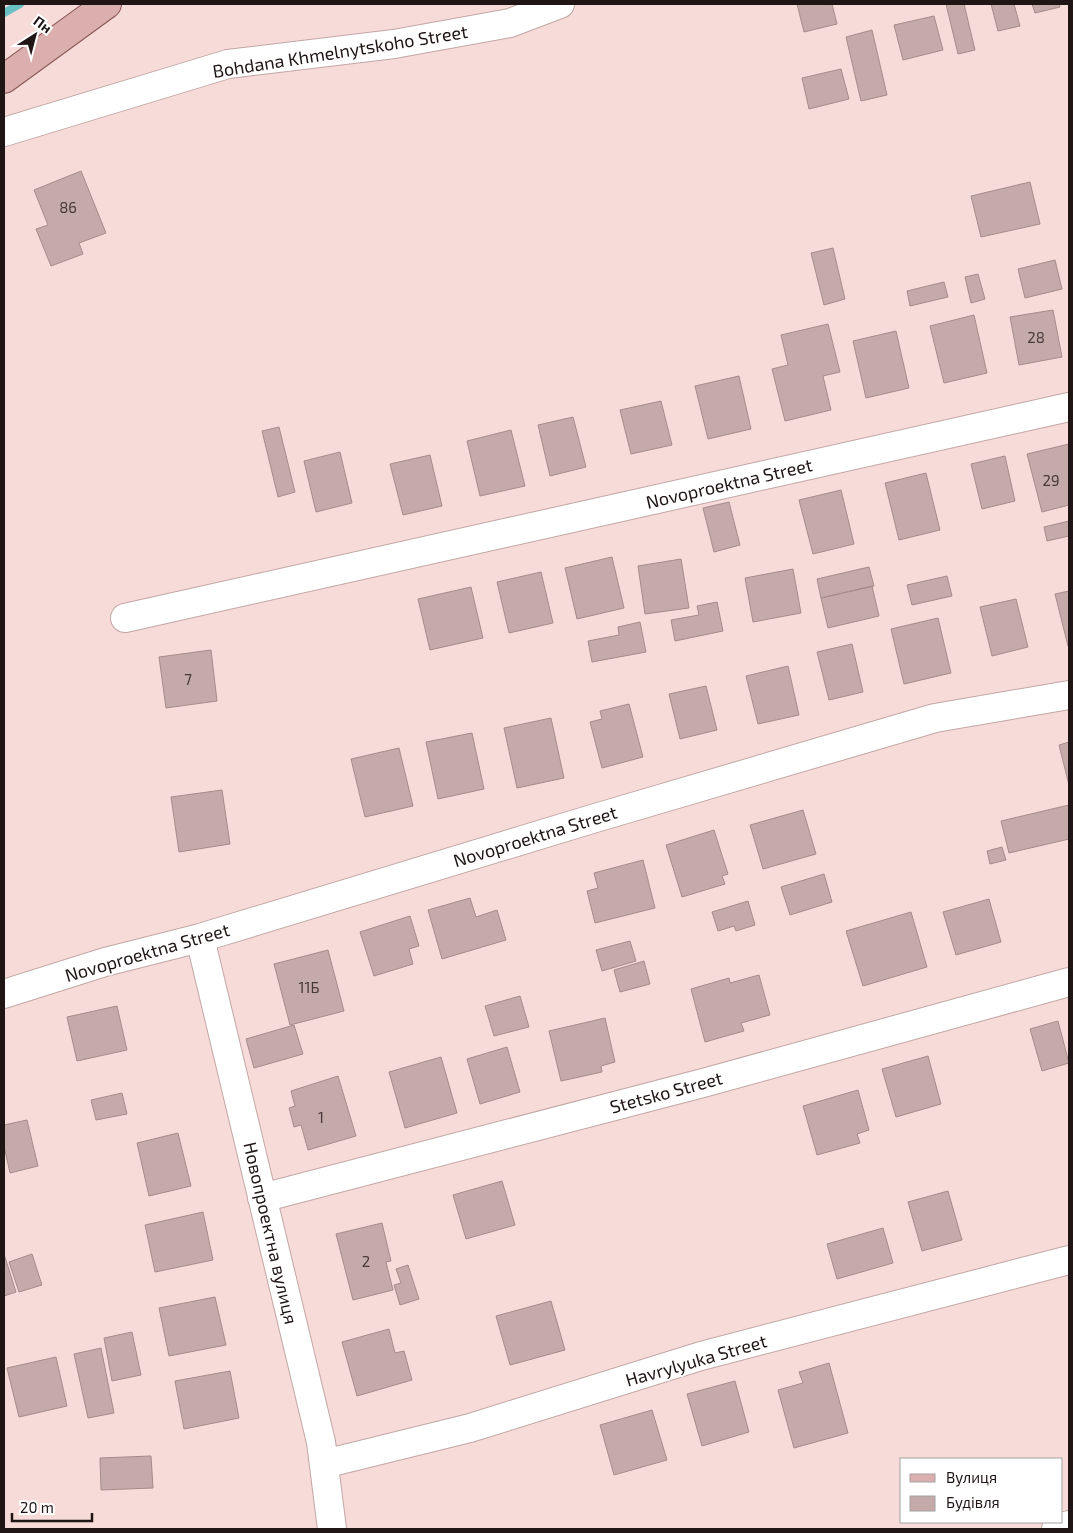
<svg xmlns="http://www.w3.org/2000/svg" width="1073" height="1533" viewBox="0 0 1073 1533" font-family="'Exo 2',sans-serif">
<rect width="100%" height="100%" fill="#f6dbd9"/>
<g fill="none" stroke-linecap="round" stroke-linejoin="round">
<path stroke="#69c1c2" stroke-width="8" d="M4 13 20 4"/>
</g>
<path fill="#c4aaa9" stroke="#a58c8b" d="M797 4H832L837 24 804 32Z
M946 4H964L975 50 958 54Z
M991 4H1014L1020 26 998 31Z
M1032 4H1059L1060 7 1035 13Z
M934 16 943 50 903 60 894 25Z
M872 30 887 95 861 101 846 37Z
M841 69 849 99 809 109 802 78Z
M81 171 106 233 79 243 83 254 51 266 36 229 48 225 34 190Z
M1030 182 1040 224 981 237 971 196Z
M833 248 845 299 824 305 811 253Z
M1055 260 1062 289 1025 298 1018 269Z
M978 274 985 299 971 303 965 277Z
M944 282 948 297 910 306 907 291Z
M1053 310 1062 357 1019 365 1010 317Z
M974 315 987 373 944 383 930 326Z
M828 324 840 372 823 376 831 410 785 421 772 369 788 365 781 335Z
M896 331 909 388 866 398 853 341Z
M739 376 751 429 708 439 695 386Z
M661 401 672 445 631 454 620 410Z
M573 417 586 467 550 476 538 425Z
M279 427 295 492 278 497 262 431Z
M511 430 525 486 480 496 467 441Z
M1069 444V505L1042 512 1027 454Z
M340 452 352 503 316 512 304 461Z
M430 455 442 506 403 515 390 464Z
M1005 456 1015 501 982 509 971 464Z
M926 473 940 530 899 540 885 483Z
M841 490 854 544 813 554 799 500Z
M729 502 740 545 714 552 703 508Z
M1069 521V536L1047 541 1044 527Z
M612 557 624 608 577 619 565 568Z
M681 559 689 608 645 614 638 566Z
M869 567 874 586 821 598 817 579Z
M793 569 801 613 753 622 745 578Z
M541 572 553 623 509 633 497 582Z
M947 576 952 596 912 605 907 585Z
M872 586 879 616 828 628 821 598Z
M471 587 483 638 430 650 418 599Z
M1069 591V646H1068L1055 594Z
M1016 599 1028 647 992 656 980 607Z
M717 602 723 631 675 641 671 620 699 615 697 606Z
M938 618 951 673 904 684 891 629Z
M640 622 646 652 592 662 588 641 619 635 618 627Z
M852 644 863 692 829 700 817 652Z
M211 650 217 701 166 708 159 657Z
M788 666 799 715 758 724 746 676Z
M706 686 717 730 680 739 669 694Z
M629 704 643 757 602 768 590 722 602 719 600 711Z
M551 718 564 778 517 788 504 728Z
M472 733 484 789 438 799 426 742Z
M1069 742V785L1059 745Z
M399 748 413 806 365 817 351 759Z
M222 790 230 844 179 852 171 797Z
M1069 805V839L1009 853 1001 821Z
M803 810 816 854 763 869 750 825Z
M714 830 728 874 722 876 725 884 682 897 666 845Z
M1002 847 1006 860 990 864 987 851Z
M643 860 655 908 595 923 587 891 598 888 594 873Z
M824 874 832 902 790 915 781 887Z
M470 898 476 917 497 910 506 940 442 959 428 910Z
M989 899 1001 942 956 955 943 912Z
M748 901 755 925 736 931 734 926 718 931 712 912Z
M911 912 927 967 863 986 846 931Z
M410 916 419 946 409 949 413 964 374 976 360 932Z
M630 941 636 961 602 971 596 950Z
M328 950 344 1011 290 1025 274 964Z
M644 961 650 984 620 992 614 970Z
M759 975 770 1015 741 1023 744 1031 705 1042 691 989 729 978 730 983Z
M520 996 529 1027 494 1036 485 1006Z
M117 1006 127 1050 77 1061 67 1017Z
M605 1018 615 1062 601 1066 602 1072 561 1081 549 1031Z
M1058 1021 1069 1063 1042 1071 1030 1029Z
M294 1025 303 1054 254 1068 246 1039Z
M507 1047 520 1092 480 1104 467 1059Z
M928 1056 941 1104 896 1117 882 1069Z
M441 1057 457 1113 405 1128 389 1072Z
M338 1076 356 1136 308 1150 301 1125 294 1127 289 1108 295 1106 291 1091Z
M858 1090 869 1130 857 1134 860 1143 817 1155 803 1106Z
M122 1093 127 1114 96 1120 91 1100Z
M27 1120 38 1166 10 1173 4 1146V1125Z
M178 1133 191 1186 149 1196 137 1143Z
M502 1181 515 1225 466 1239 453 1195Z
M948 1191 962 1240 922 1251 908 1202Z
M203 1212 213 1260 155 1272 145 1225Z
M382 1223 391 1261 386 1262 393 1290 353 1300 336 1234Z
M883 1228 893 1263 837 1279 827 1244Z
M4 1254 16 1292 4 1296Z
M32 1254 42 1285 19 1292 9 1262Z
M408 1265 419 1299 400 1305 394 1285 401 1283 396 1269Z
M215 1297 226 1345 169 1356 159 1308Z
M551 1301 565 1350 510 1365 496 1316Z
M389 1329 395 1353 404 1351 412 1380 357 1396 342 1342Z
M132 1332 141 1375 112 1381 104 1338Z
M101 1348 114 1413 88 1418 74 1354Z
M56 1357 67 1406 19 1417 7 1368Z
M829 1363 848 1433 794 1448 778 1390 803 1383 799 1372Z
M230 1371 239 1418 184 1429 175 1381Z
M735 1381 749 1432 702 1446 687 1394Z
M652 1410 667 1460 614 1475 600 1425Z
M151 1456 153 1488 101 1490 100 1458Z"/>
<g fill="none" stroke-linecap="round" stroke-linejoin="round">
<g stroke="#c1a7a5" stroke-width="30">
<path id="minor" d="M4 132 228 64 394 44 510 23 560 4
M125 618 1069 407
M200 938 321 1442 332 1529
M4 994 105 962 200 938 592 819 935 718 1069 695
M262 1198 703 1083 1069 982
M324 1464 470 1428 701 1356 1069 1260
M1056 1529 1069 1525"/>
</g>
<g stroke="#895754" stroke-width="30">
<path id="primary" d="M4 79 107 4"/>
</g>
<use href="#minor" stroke="#fff" stroke-width="28"/>
<use href="#primary" stroke="#daafad" stroke-width="28"/>
</g>
<g text-anchor="middle" dominant-baseline="central" stroke-width="4" stroke-linejoin="round" paint-order="stroke">
<g font-size="15" fill="#483a39">
<text x="68" y="207">86</text>
<text x="1036" y="337">28</text>
<text x="1051" y="480">29</text>
<text x="188" y="679">7</text>
<text x="309" y="987">11Б</text>
<text x="321" y="1117">1</text>
<text x="366" y="1261">2</text>
</g>
<g font-size="18" fill="#1e1514" stroke="#fff">
<text transform="translate(340 51) rotate(-9)">Bohdana Khmelnytskoho Street</text>
<text transform="translate(729 483) rotate(-13)">Novoproektna Street</text>
<text transform="translate(535 836) rotate(-17)">Novoproektna Street</text>
<text transform="translate(147 952) rotate(-16)">Novoproektna Street</text>
<text transform="translate(666 1092) rotate(-15)">Stetsko Street</text>
<text transform="translate(271 1233) rotate(77)">Новопроектна вулиця</text>
<text transform="translate(696 1360) rotate(-16)">Havrylyuka Street</text>
</g>
</g>
<rect width="1073" height="1533" fill="none" stroke="#1e1514" stroke-width="10"/>
<rect x="900" y="1458" width="162" height="65" fill="#ffffff" stroke="#a5a1a1"/>
<rect x="910" y="1474" width="25" height="8" fill="#daafad" stroke="#a5a1a1"/>
<text x="946" y="1483" font-size="15" fill="#1e1514">Вулиця</text>
<rect x="910" y="1496" width="25" height="15" fill="#c4aaa9" stroke="#a5a1a1"/>
<text x="946" y="1508" font-size="15" fill="#1e1514">Будівля</text>
<g transform="translate(35 35) rotate(36)" stroke="#ffffff" stroke-width="4" paint-order="stroke">
<path d="M0-4L9 19L0 12L-9 19Z" fill="#1e1514"/>
<text y="-8" font-size="14" font-weight="bold" text-anchor="middle" fill="#1e1514">Пн</text>
</g>
<path d="M12 1513v8h80v-8" fill="none" stroke="#1e1514" stroke-width="2.5"/>
<text x="20" y="1513" font-size="15" fill="#1e1514" stroke="#ffffff" stroke-width="4" paint-order="stroke">20 m</text>
</svg>
